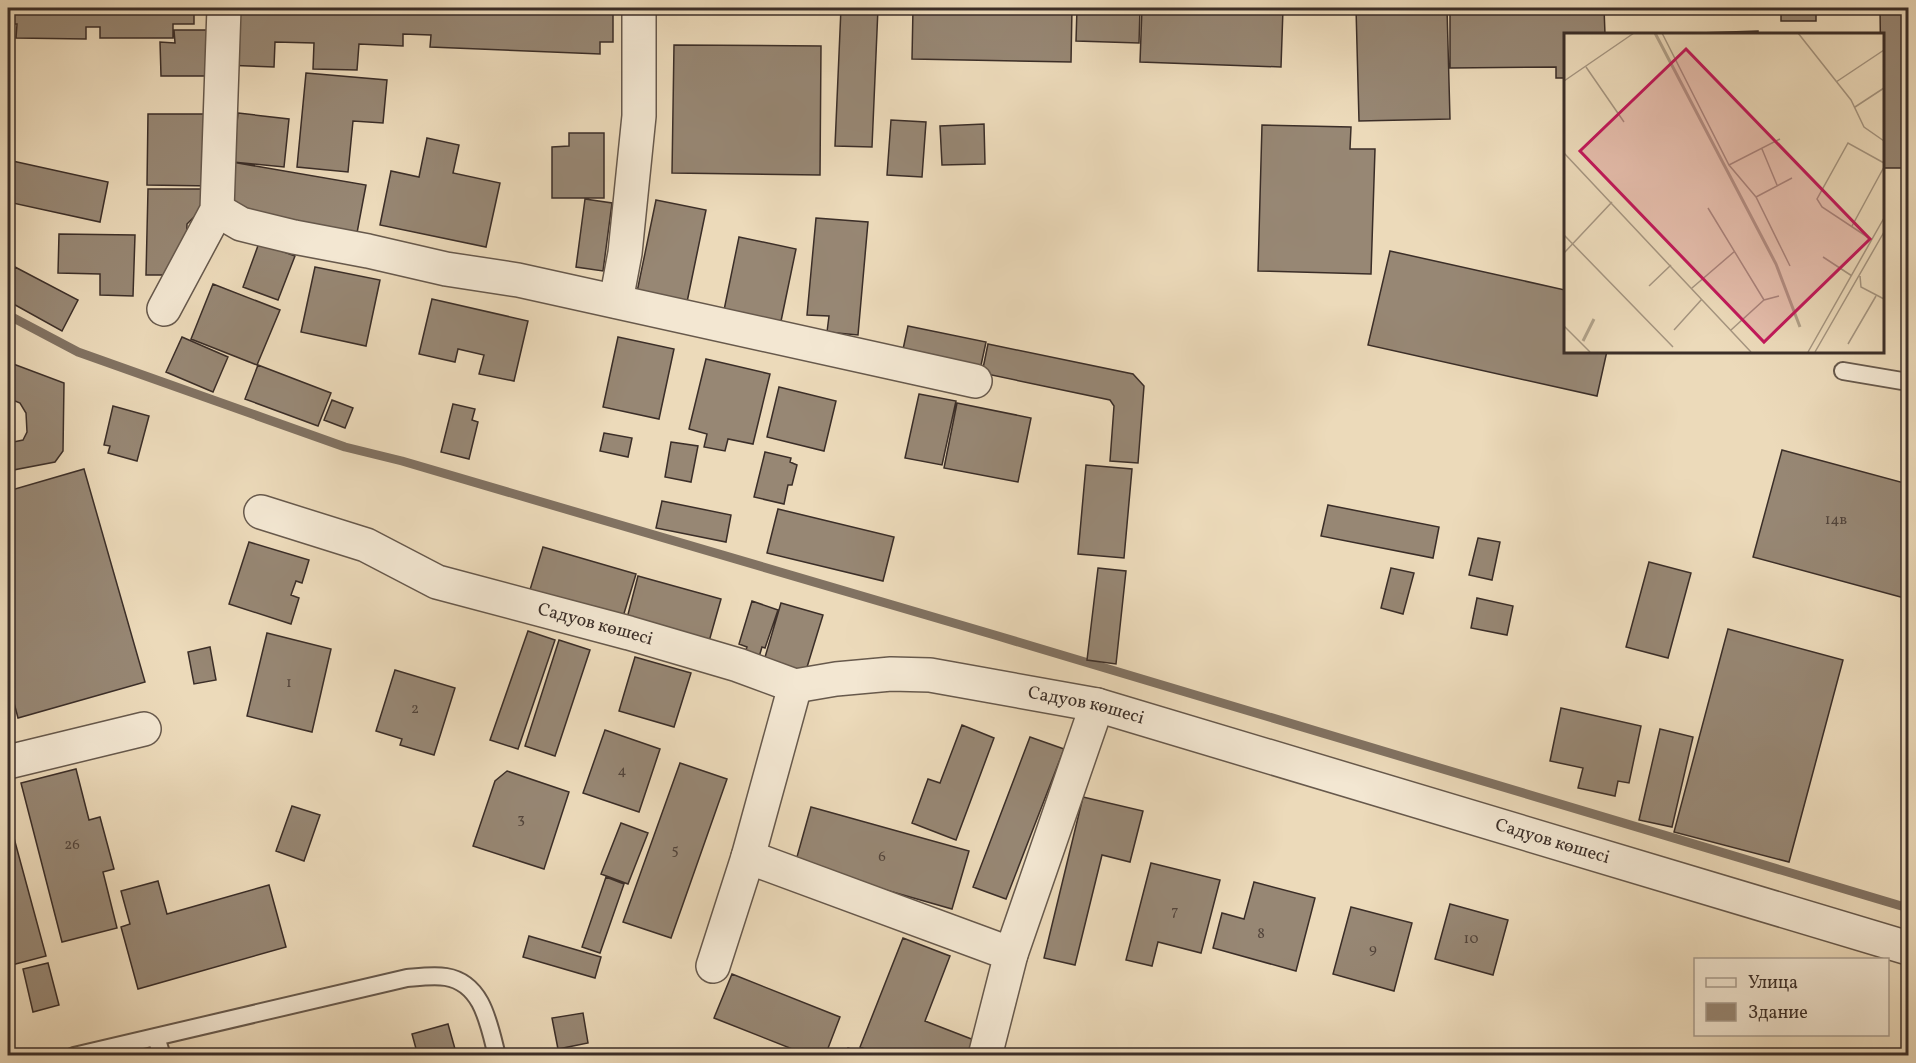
<svg xmlns="http://www.w3.org/2000/svg" width="1916" height="1063" viewBox="0 0 1916 1063" font-family="Vollkorn,serif">
<rect width="100%" height="100%" fill="#ecdaba"/>
<filter id="stains"><feTurbulence type="fractalNoise" baseFrequency=".00333" numOctaves="4"/><feColorMatrix values="0 0 0 0 .2 0 0 0 0 .09 0 0 0 0 .02 0 0 0 .5 -.17"/></filter>
<radialGradient id="worn" r=".72"><stop offset=".6" stop-color="#630" stop-opacity="0"/><stop offset="1" stop-color="#630" stop-opacity=".3"/></radialGradient>
<g fill="none" stroke-linecap="round" stroke-linejoin="round">
<path stroke="#817262" stroke-width="9" d="M8 315 78 352 345 447 402 461 998 636 1908 908"/>
</g>
<path fill="#978774" stroke="#3b2e28" stroke-width="1.5" d="M8 8H194V24H173V38H100V27H86V39L16 38 17 24H8Z
M225 8H613V42H600V54L430 47 431 35 403 34V46L359 44 357 70 313 69 314 43 275 42 274 67 223 65Z
M841 8H878L872 147 835 146Z
M913 8H1072L1071 62 912 59Z
M1077 8H1140L1139 43 1076 41Z
M1142 8 1283 9 1281 67 1140 62Z
M1356 8H1447L1450 119 1359 121Z
M1450 8H1604L1605 34H1565V78H1556V67L1450 68Z
M1781 8H1816V21H1781Z
M1819 8H1842V12H1819Z
M1880 8H1908V147H1903V168H1882Z
M174 30H212V76H161L160 42 175 43Z
M1758 31V34H1699V33Z
M674 45 821 46 820 175 672 173Z
M306 73 387 80 383 123 353 121 348 172 297 167Z
M238 113 289 119 284 167 233 162Z
M148 114H214L213 186 147 185Z
M891 120 926 122 922 177 887 175Z
M984 124 985 164 942 165 940 126Z
M1262 125 1351 127 1350 149H1375L1371 274 1258 271Z
M569 133H604V198H552V147L569 146Z
M427 138 459 145 453 173 500 183 486 247 380 225 391 171 419 177Z
M1907 153H1908V174L1904 173Z
M8 160 108 182 100 222 8 202Z
M232 162 366 185 357 233 241 213 225 197Z
M148 189H201V210L187 224 186 254 180 275H146Z
M585 199 612 203 603 271 576 267Z
M656 200 706 210 687 302 637 292Z
M816 218 868 222 858 335 827 332 829 316 807 315Z
M59 234 135 235 133 296 100 295V274L58 273Z
M739 237 796 249 780 326 723 315Z
M259 243 295 256 278 300 243 287Z
M1390 251 1565 290V351H1607L1597 396 1368 345Z
M15 267 78 300 62 331 8 301V281Z
M315 267 380 280 366 346 301 332Z
M213 284 280 310 257 365 191 339Z
M432 299 528 321 514 381 479 374 484 355 458 349 455 362 419 354Z
M908 326 986 342 980 370 902 354Z
M182 337 228 357 213 392 166 372Z
M618 337 674 349 659 419 603 407Z
M988 344 1133 374 1144 386 1138 463 1110 461 1114 406 1110 400 982 373Z
M706 359 770 374 753 444 728 439 725 451 704 447 707 434 689 429Z
M8 362 64 383 63 451 55 462 8 471V443L23 440 27 432 26 413 20 403 8 398Z
M258 365 331 393 318 426 245 399Z
M779 387 836 401 824 451 767 437Z
M919 394 956 401 942 465 905 458Z
M332 400 353 408 345 428 324 420Z
M957 403 1031 418 1018 482 944 468Z
M453 404 475 409 472 420 478 422 469 459 441 452Z
M113 406 149 416 137 461 108 453 110 446 104 445Z
M604 433 632 438 628 457 600 451Z
M671 442 698 446 691 482 665 477Z
M1782 450 1908 484V599L1753 557Z
M765 452 791 458 790 462 797 465 792 485H788L784 504 754 497Z
M1086 465 1132 469 1124 558 1078 554Z
M84 469 145 682 18 718 8 680V491Z
M662 501 731 515 726 542 656 528Z
M1328 505 1439 527 1433 558 1321 536Z
M778 509 894 537 883 581 767 553Z
M1478 538 1500 542 1492 580 1469 575Z
M249 542 309 560 302 583 296 581 291 595 299 598 291 624 229 604Z
M543 547 636 574 622 620 529 593Z
M1649 562 1691 573 1668 658 1626 647Z
M1098 568 1126 571 1116 664 1087 660Z
M1391 568 1414 573 1403 614 1381 608Z
M638 576 721 599 708 645 626 622Z
M1477 598 1513 606 1507 635 1471 628Z
M752 601 778 610 765 648 762 647 759 657 745 653 747 647 739 644Z
M781 603 823 615 804 677 763 664Z
M1728 629 1843 660 1789 862 1674 832Z
M528 631 555 640 518 749 490 740Z
M267 633 331 649 312 732 247 716Z
M559 640 590 650 555 756 525 746Z
M210 647 216 680 194 684 188 652Z
M635 657 691 673 674 727 619 711Z
M395 670 455 688 434 755 400 745 402 739 376 731Z
M1561 708 1641 726 1629 783 1618 781 1615 796 1578 788 1583 768 1550 761Z
M962 725 994 738 956 840 912 823 928 779 940 783Z
M1660 729 1693 737 1672 827 1639 820Z
M605 730 660 749 639 812 583 793Z
M1030 737 1064 749 1006 899 973 887Z
M680 763 727 779 671 938 623 922Z
M76 769 89 820 100 817 114 869 103 872 117 928 62 942 21 783Z
M507 771 569 792 544 869 473 846 495 781Z
M1083 797 1143 811 1130 862 1102 855 1075 965 1044 958Z
M292 806 320 815 304 861 276 851Z
M811 807 969 851 952 909 795 864Z
M8 816 46 956 8 966Z
M621 823 648 833 628 884 601 874Z
M1151 863 1220 880 1201 953 1158 942 1152 966 1126 960Z
M606 877 624 884 600 953 582 947Z
M158 881 167 914 269 885 286 947 138 989 121 927 130 924 121 891Z
M1254 882 1315 898 1296 971 1213 948 1222 913 1244 919Z
M1450 904 1508 920 1493 975 1435 959Z
M1351 907 1412 923 1394 991 1333 974Z
M529 936 601 957 595 978 523 957Z
M903 938 950 956 925 1021 974 1040 968 1056H882L860 1047Z
M48 963 59 1005 33 1012 23 969Z
M732 974 840 1017 825 1056H810L714 1018Z
M583 1013 588 1043 558 1049 552 1018Z
M448 1024 457 1056H418L412 1034Z
M848 1048 869 1056H845Z
M1557 1051 1579 1056H1556Z"/>
<g fill="none" stroke-linecap="round" stroke-linejoin="round">
<g stroke="#67594c" stroke-width="20">
<path id="lane" d="M1843 371 1908 382
M156 1037 162 1056
M74 1056 407 978C419 977 434 975 446 977 483 983 489 1025 497 1056"/>
</g>
<g stroke="#67594c" stroke-width="36">
<g id="street">
<path d="M217 210 241 224 294 237 368 251 446 269 518 280 975 381"/>
<path d="M616 301 625 253 639 116V8"/>
<path d="M164 309 217 210 224 8"/>
<path id="s1" d="M261 512 366 545 437 582 629 633 738 665 795 686 836 679 891 674 930 675 1097 705 1908 948"/>
<path d="M8 762 144 729"/>
<path d="M748 857 1011 954"/>
<path d="M713 966 748 857 795 686"/>
<path d="M985 1056 1011 954 1097 705"/>
</g>
</g>
<use href="#lane" stroke="#f3e7d2" stroke-width="16"/>
<use href="#street" stroke="#f3e7d2" stroke-width="33"/>
</g>
<g text-anchor="middle" dominant-baseline="central" stroke-width="6" stroke-linejoin="round" paint-order="stroke">
<g font-size="15" fill="#52443b">
<text x="1836" y="520">14в</text>
<text x="289" y="683">1</text>
<text x="415" y="709">2</text>
<text x="622" y="771">4</text>
<text x="521" y="819">3</text>
<text x="72" y="845">26</text>
<text x="675" y="850">5</text>
<text x="882" y="857">6</text>
<text x="1175" y="911">7</text>
<text x="1261" y="934">8</text>
<text x="1471" y="939">10</text>
<text x="1373" y="949">9</text>
</g>
<g font-size="18" fill="#3b2e28" stroke="#f3e7d2">
<text stroke="none"><textPath href="#s1" startOffset="354">Садуов көшесі</textPath></text>
<text stroke="none"><textPath href="#s1" startOffset="858">Садуов көшесі</textPath></text>
<text stroke="none"><textPath href="#s1" startOffset="1344">Садуов көшесі</textPath></text>
</g>
</g>
<g transform="translate(1564 33)">
<rect width="320" height="320" fill="#ecdaba"/>
<path fill="none" stroke="#b0a088" stroke-width="3" d="M91 0 212 231 236 294M19 308 30 286"/>
<path fill="none" stroke="#a59580" stroke-width="1.5" d="M98 0 165 132 192 164 226 233M234 0 287 67 300 94 320 108M22 34 60 89M0 48 70 0M272 49 320 17M291 74 320 55M198 116 213 152M0 120 187 319M165 132 216 106M192 164 228 145M144 175 200 267M288 193 320 134M0 202 109 314M308 207 258 174 253 166 284 110 320 130M0 220 48 169M259 224 288 243M296 243 297 254 320 266M85 253 107 232M128 255 171 218M0 293 26 319M110 297 138 266M167 297 200 267 215 263M284 311 312 263M244 319 320 185M251 319 320 199"/>
<path fill="#c2185b" fill-opacity="0.15" stroke="#c2185b" stroke-width="3" d="M122 16 306 206 200 309 16 118Z"/>
<rect width="320" height="320" fill="none" stroke="#3b2e28" stroke-width="3"/>
</g>
<rect width="1916" height="1063" fill="none" stroke="#ecdaba" stroke-width="30"/>
<rect x="9" y="9" width="1898" height="1045" fill="none" stroke="#3b2e28" stroke-width="3"/>
<rect x="15" y="15" width="1886" height="1033" fill="none" stroke="#3b2e28" stroke-width="1.5"/>
<rect x="1694" y="958" width="195" height="78" fill="#f3e7d2" stroke="#a99d8e" stroke-width="1.5"/>
<rect x="1706" y="978" width="30" height="9" fill="#f3e7d2" stroke="#a99d8e" stroke-width="1.5"/>
<text x="1748" y="988" font-size="18" fill="#3b2e28">Улица</text>
<rect x="1706" y="1003" width="30" height="18" fill="#978774" stroke="#a99d8e" stroke-width="1.5"/>
<text x="1748" y="1018" font-size="18" fill="#3b2e28">Здание</text>
<rect width="100%" height="100%" filter="url(#stains)"/>
<rect width="100%" height="100%" fill="url(#worn)"/>
</svg>
